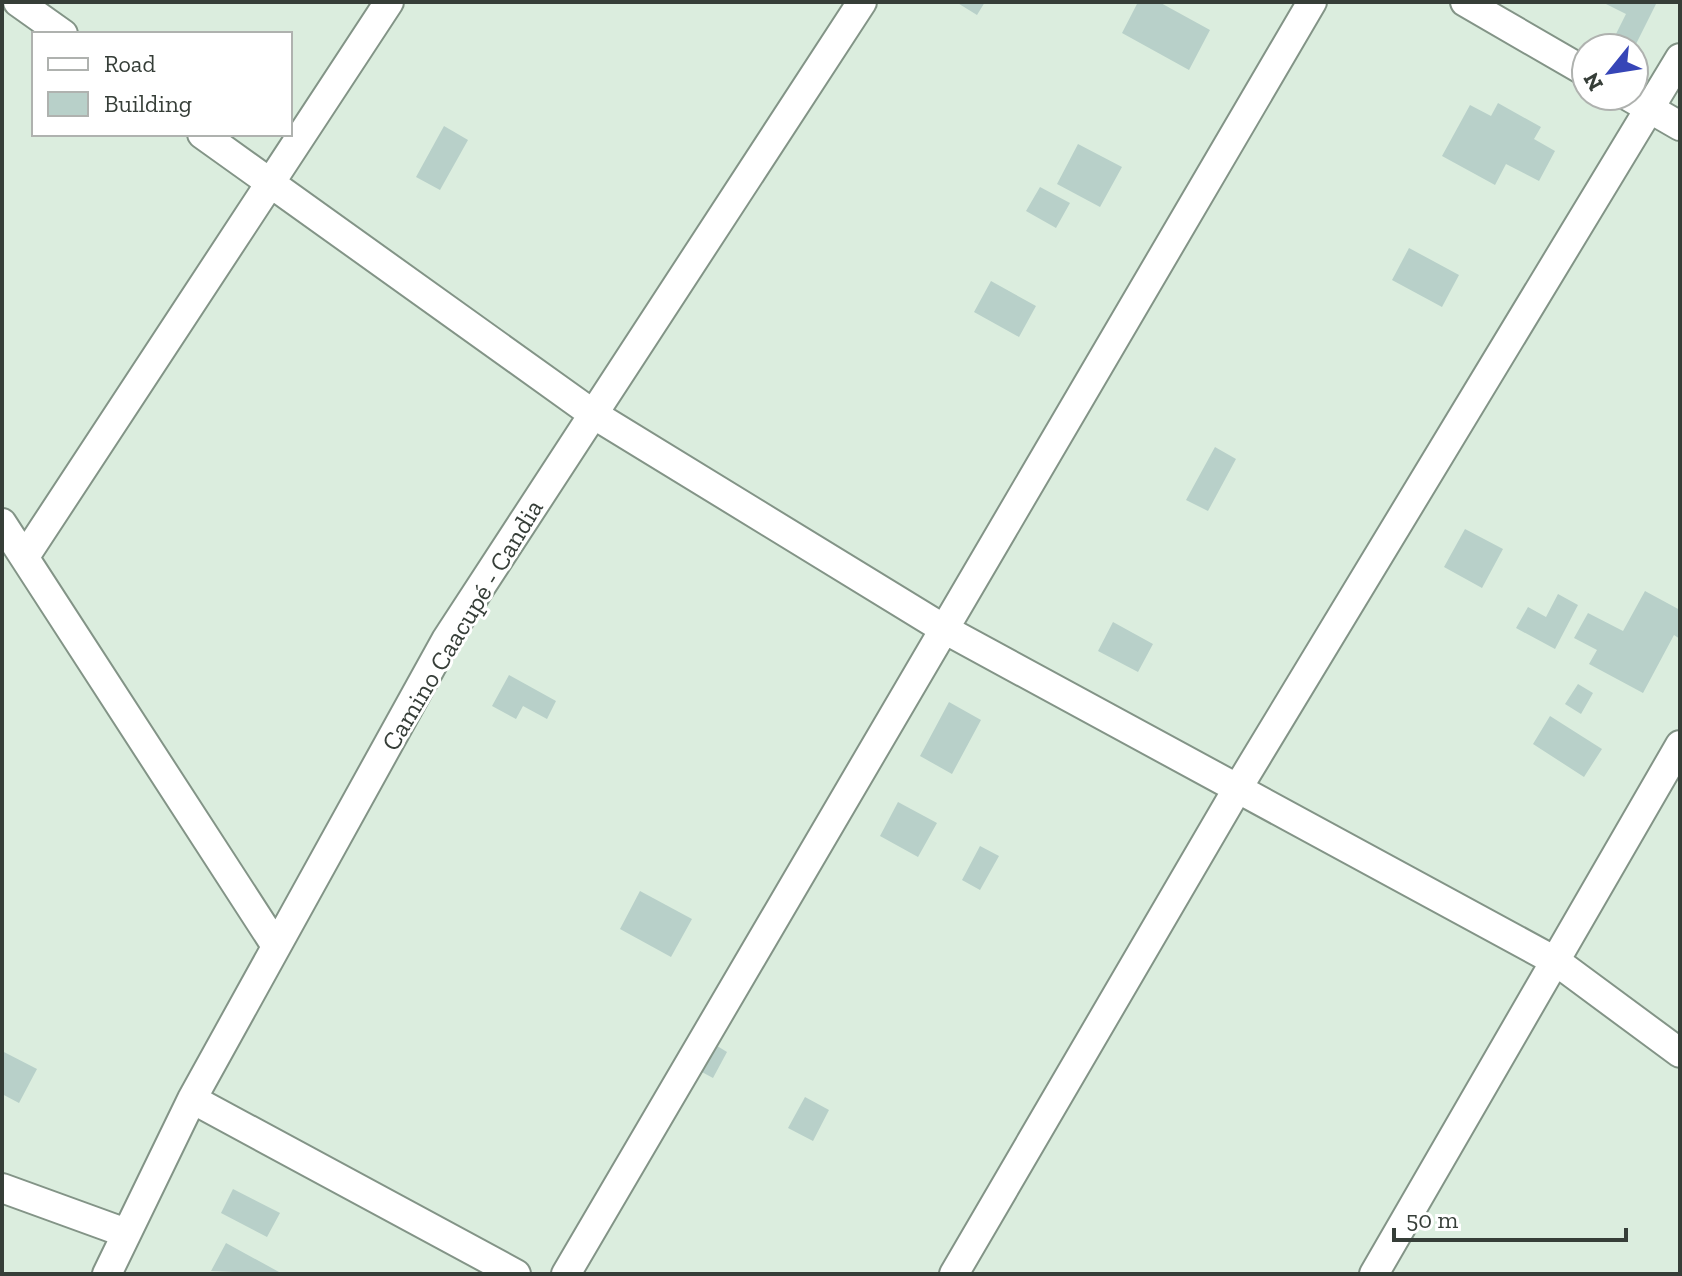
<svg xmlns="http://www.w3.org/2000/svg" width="1682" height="1276" viewBox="0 0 1682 1276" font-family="'Zilla Slab',serif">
<rect width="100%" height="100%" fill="#dbedde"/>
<path fill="#b8d0c9" d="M956 2H985L977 15Z
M1138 2H1159L1210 30 1189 70 1122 33Z
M1602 2H1657L1634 48H1609L1626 14Z
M1498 103 1541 127 1534 139 1555 151 1539 181 1506 164 1495 185 1442 156 1470 105 1491 116Z
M444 126 468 140 440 190 416 177Z
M1078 144 1122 167 1100 207 1057 184Z
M1040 187 1070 203 1056 228 1026 211Z
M1409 248 1459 275 1442 307 1392 280Z
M991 281 1036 306 1019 337 974 312Z
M1215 447 1236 459 1208 511 1186 500Z
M1465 529 1503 549 1482 588 1444 567Z
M1645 591 1680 610V639L1674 635 1643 693 1589 664 1597 650 1574 638 1588 613 1623 631Z
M1558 594 1578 605 1555 649 1516 628 1528 607 1546 617Z
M1113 622 1153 644 1138 672 1098 651Z
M509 675 556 701 547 719 523 706 516 719 492 706Z
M1578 684 1593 693 1581 714 1565 704Z
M949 702 981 720 952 774 920 756Z
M1550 716 1602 749 1584 777 1533 744Z
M898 802 937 823 918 857 880 836Z
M980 846 999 856 980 890 962 880Z
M640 891 692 919 671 957 620 929Z
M714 1044 727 1052 713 1078 700 1071Z
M2 1051 37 1069 19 1103 2 1094Z
M805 1097 829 1110 813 1141 788 1128Z
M233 1189 280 1213 267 1237 221 1213Z
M226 1243 279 1272 278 1274 211 1271Z"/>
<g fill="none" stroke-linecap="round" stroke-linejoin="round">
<g stroke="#839487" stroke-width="32">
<path id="minor" d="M18 2 63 34
M1465 2 1586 72
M1628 96 1680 126
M202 134 593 414 944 629 1557 962 1680 1053
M2 523 276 946
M26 555 389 2
M192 1099 516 1274
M2 1188 126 1233
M107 1274 192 1099 446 640 862 2
M566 1274 1312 2
M954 1274 1239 786 1680 58
M1374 1274 1680 745"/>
</g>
<use href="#minor" stroke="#fff" stroke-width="28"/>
</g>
<g text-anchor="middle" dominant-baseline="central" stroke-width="6" stroke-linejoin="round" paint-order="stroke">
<g font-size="26" fill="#363e38" stroke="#fff">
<text transform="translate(462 625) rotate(-59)">Camino Caacupé - Candia</text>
</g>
</g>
<rect width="1682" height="1276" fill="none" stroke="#363e38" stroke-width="8"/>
<rect x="32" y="32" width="260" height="104" fill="#ffffff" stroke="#afb2af" stroke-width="2"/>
<rect x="48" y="58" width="40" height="12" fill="#ffffff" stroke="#afb2af" stroke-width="2"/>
<text x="104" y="72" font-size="24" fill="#363e38">Road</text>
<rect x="48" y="92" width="40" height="24" fill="#b8d0c9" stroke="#afb2af" stroke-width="2"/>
<text x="104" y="112" font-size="24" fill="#363e38">Building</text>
<g transform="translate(1610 72) rotate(240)"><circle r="38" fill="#ffffff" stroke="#afb2af" stroke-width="2"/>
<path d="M0-6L14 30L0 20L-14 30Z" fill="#3645b7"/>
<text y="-12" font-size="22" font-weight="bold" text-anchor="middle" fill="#363e38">N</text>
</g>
<path d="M1394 1228v12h232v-12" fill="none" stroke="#363e38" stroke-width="4"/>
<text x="1406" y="1228" font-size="24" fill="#363e38" stroke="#ffffff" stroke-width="6" paint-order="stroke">50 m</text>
</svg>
